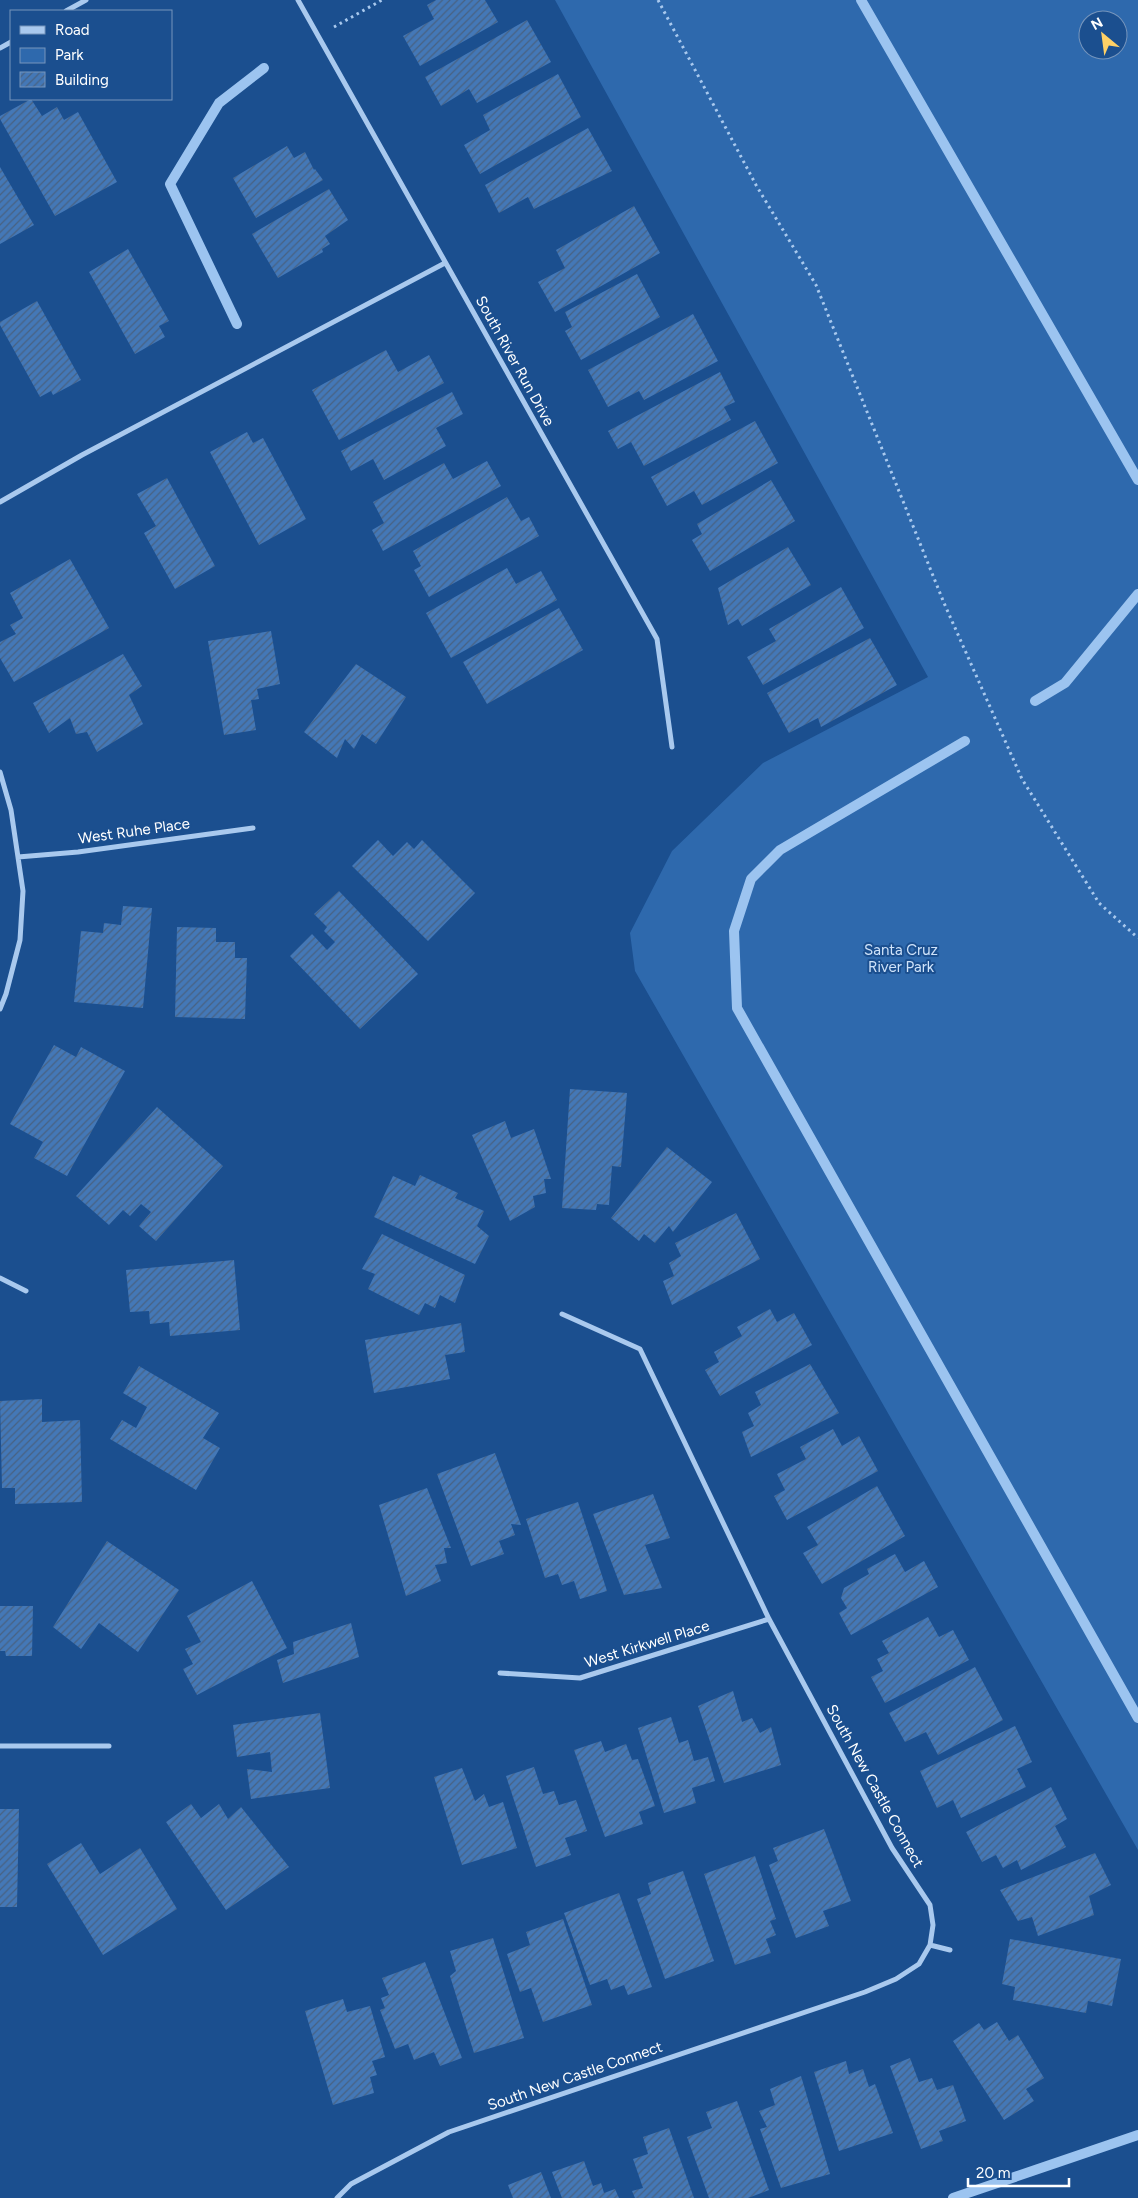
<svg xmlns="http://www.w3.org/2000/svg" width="1138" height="2198" viewBox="0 0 1138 2198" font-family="Figtree,sans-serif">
<defs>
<pattern id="building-hatch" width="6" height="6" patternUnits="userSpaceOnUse" patternTransform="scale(1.25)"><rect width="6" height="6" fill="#4478b7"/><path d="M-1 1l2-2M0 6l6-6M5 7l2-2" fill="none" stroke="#486282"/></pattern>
</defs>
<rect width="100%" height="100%" fill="#1b4f8f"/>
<path fill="#2e69ad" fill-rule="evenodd" d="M555 0H1138V1850L635 971 630 933 672 851 763 763 928 677ZM1088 20H1118V50H1088Z"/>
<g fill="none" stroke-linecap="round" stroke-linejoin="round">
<path stroke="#9cc4f0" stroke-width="10" d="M861 0 1138 480
M237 324 170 184 219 103 264 68
M1035 701 1065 683 1138 594
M965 741 780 850 751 879 734 931 737 1008 1138 1718
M953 2198 1138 2135"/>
</g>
<path fill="url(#building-hatch)" d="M436 0H485L498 22 420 66 403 36 434 19 427 5Z
M527 20 551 62 477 103 469 89 441 106 425 77Z
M558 74 581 117 480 174 464 145 490 130 483 115Z
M31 99 42 116 57 107 64 120 78 112 117 182 55 216 0 119V116Z
M588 128 612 171 534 209 528 197 499 213 485 185Z
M287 146 294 158 305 152 314 170 315 169 323 180 256 218 233 178Z
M0 167 34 225 0 244Z
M329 189 348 220 325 236 330 244 322 249 323 252 278 278 252 234Z
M634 206 660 253 555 312 538 282 565 268 556 250Z
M128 249 169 321 159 326 165 337 135 354 89 272Z
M637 274 660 317 581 360 565 331 572 327 565 312Z
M37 301 81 380 53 395 51 391 40 397 0 325V322Z
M693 314 718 361 644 400 639 391 608 407 588 370Z
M386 350 398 372 429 355 444 383 339 440 312 390Z
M720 372 735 402 724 407 731 420 644 466 631 442 618 449 608 431Z
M452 392 463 414 436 428 446 446 384 480 373 459 351 471 341 451Z
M755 421 778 463 702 505 694 491 667 506 651 477Z
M247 432 253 443 263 438 306 519 259 545 210 452Z
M487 461 501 486 383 551 372 530 384 523 373 502 444 463 453 479Z
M167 478 215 566 175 589 144 533 156 526 137 494Z
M771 480 795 521 710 571 692 540 702 534 697 524Z
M507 497 521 521 529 517 539 536 429 597 414 570 421 566 413 551Z
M788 547 811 585 742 626 738 619 728 625 718 588Z
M70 559 109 628 14 682 0 658V642L16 634 10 625 23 618 10 593Z
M507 568 516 584 541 571 557 600 451 658 426 613Z
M841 587 864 628 763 685 747 657 776 641 769 629Z
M559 608 583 650 487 704 463 662Z
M271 631 280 684 257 689 259 699 251 700 256 730 224 735 208 641Z
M870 638 897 685 821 727 818 718 789 733 767 693Z
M123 654 142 686 129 695 143 724 97 752 87 732 76 734 70 718 49 733 33 703Z
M356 664 406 697 376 744 362 734 354 749 345 739 337 758 304 732Z
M378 840 393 856 407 842 414 849 422 840 475 893 428 941 352 866Z
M339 891 418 974 360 1029 290 956 312 934 327 950 335 942 324 931 327 927 314 914Z
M123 906 152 908 143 1008 74 1002 81 931 103 933 104 923 121 925Z
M177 927 216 928V942H235V958H247L245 1019 175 1017Z
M54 1045 76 1057 81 1047 125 1071 67 1176 34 1158 43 1142 10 1124Z
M570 1089 627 1093 621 1167 612 1166 609 1205 597 1204 596 1210 562 1208Z
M157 1107 223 1166 156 1241 139 1226 151 1212 141 1204 130 1216 123 1210 109 1225 76 1196Z
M505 1121 511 1138 534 1129 551 1179H544L546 1193 533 1196 535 1207 510 1221 472 1135Z
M667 1147 712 1182 673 1232 669 1226 655 1243 644 1234 639 1241 611 1218Z
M420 1175 458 1193 455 1198 484 1211 477 1226 489 1236 475 1264 374 1217 393 1176 415 1186Z
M736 1213 760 1259 672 1305 663 1281 674 1276 669 1263 681 1256 675 1243Z
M382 1234 465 1275 455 1303 440 1295 435 1308 425 1303 419 1315 368 1289 375 1274 362 1269Z
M234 1260 240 1330 170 1336 169 1322 150 1324 149 1311 130 1312 126 1270Z
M770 1309 777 1322 794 1313 812 1345 720 1396 705 1370 719 1362 714 1352 742 1336 737 1327Z
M461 1323 465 1352 445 1355 450 1379 374 1393 365 1340Z
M810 1364 839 1413 751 1457 742 1432 754 1426 748 1413 761 1405 755 1392Z
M139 1366 219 1413 203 1438 220 1448 196 1490 110 1439 122 1420 136 1428 147 1407 123 1393Z
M42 1399V1422L80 1420 82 1502 15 1504V1488H2L0 1401Z
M833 1429 842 1446 859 1436 878 1471 787 1520 774 1496 785 1490 777 1474 806 1459 800 1447Z
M495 1453 521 1525 511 1524 515 1535 499 1541 504 1554 471 1566 437 1474Z
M877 1486 905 1536 822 1584 803 1553 818 1545 807 1527Z
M427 1488 451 1548H444L447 1563 435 1565 441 1581 406 1596 379 1505Z
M653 1494 670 1538 645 1545 662 1588 624 1595 593 1514Z
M578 1502 607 1591 580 1599 574 1581 562 1585 558 1574 545 1578 526 1519Z
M107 1541 179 1590 138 1652 99 1623 81 1649 53 1627Z
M895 1554 905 1572 924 1561 938 1587 851 1635 839 1613 847 1608 841 1598 844 1588 869 1574 867 1569Z
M252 1581 287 1648 197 1695 183 1669 193 1664 185 1649 201 1642 187 1616Z
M0 1606H33L32 1656H6L5 1651H0Z
M928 1617 939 1637 953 1630 969 1660 885 1703 871 1677 883 1671 877 1659 889 1653 882 1641Z
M351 1623 359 1657 283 1683 277 1660 294 1654 293 1642Z
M975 1667 1003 1720 938 1755 926 1732 905 1742 889 1713Z
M733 1691 742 1722 752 1718 760 1733 771 1727 781 1765 724 1783 698 1706Z
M320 1713 330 1788 251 1799 247 1769 272 1772 270 1752 237 1757 233 1725Z
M671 1717 679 1743 688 1740 694 1761 708 1757 715 1781 692 1788 696 1803 664 1813 638 1728Z
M1015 1726 1032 1762 1017 1769 1026 1787 961 1818 953 1800 937 1808 920 1771Z
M601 1741 605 1752 626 1744 632 1760 638 1759 655 1806 639 1812 643 1824 605 1837 574 1750Z
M534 1767 543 1794 554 1791 559 1805 576 1800 587 1831 565 1838 571 1855 536 1867 506 1776Z
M462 1768 475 1801 484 1794 489 1807 503 1802 517 1848 462 1865 434 1777Z
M1051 1787 1067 1819 1055 1826 1066 1847 1021 1870 1017 1860 1003 1868 996 1855 982 1862 966 1832Z
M191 1804 201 1818 219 1804 228 1819 241 1807 289 1867 226 1910 166 1822Z
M0 1809H19L17 1907H0Z
M824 1829 851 1901 823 1911 829 1926 796 1938 769 1865 778 1861 773 1848Z
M81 1843 100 1874 140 1848 177 1909 103 1955 47 1864Z
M1095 1853 1111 1885 1089 1896 1094 1915 1038 1936 1032 1917 1018 1921 1000 1890Z
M755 1856 776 1919 770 1921 776 1935 766 1939 771 1953 735 1965 704 1874Z
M683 1871 714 1961 665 1979 637 1899 651 1894 648 1883Z
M619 1893 652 1987 628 1995 624 1985 611 1990 607 1979 590 1985 564 1913Z
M563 1919 592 2005 543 2022 531 1988 520 1992 507 1954 530 1945 526 1932Z
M493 1938 524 2038 474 2053 450 1976 456 1971 450 1951Z
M1010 1939 1121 1959 1112 2006 1088 2001 1086 2013 1013 2000 1015 1987 1002 1984Z
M425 1962 462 2058 440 2066 434 2052 414 2060 408 2044 395 2049 380 2010 385 2008 381 1998 389 1995 382 1978Z
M343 1999 347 2012 370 2006 385 2057 372 2061 377 2075 370 2077 374 2093 333 2105 305 2011Z
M997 2022 1009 2041 1018 2035 1044 2078 1026 2089 1034 2101 1004 2120 953 2041 979 2023 984 2030Z
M910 2058 919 2082 932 2078 937 2090 953 2085 966 2121 939 2131 943 2141 921 2149 890 2066Z
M846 2061 849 2074 863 2069 869 2087 875 2084 893 2133 839 2151 814 2072Z
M801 2076 830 2174 781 2188 760 2129 767 2127 759 2111 775 2105 770 2089Z
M737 2101 769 2190 748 2198H709L687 2137 712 2128 706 2112Z
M669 2128 694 2198H635L632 2191 643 2188 633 2159 648 2154 643 2137Z
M584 2161 593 2186 601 2183 604 2193 615 2189 619 2198H562L552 2172Z
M541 2172 551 2198H513L508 2185Z"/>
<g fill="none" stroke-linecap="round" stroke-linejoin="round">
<path stroke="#a9c9ee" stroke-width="3" stroke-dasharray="2.5 4" stroke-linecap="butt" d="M658 0 756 185 816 285 944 603 1022 779 1099 903 1138 938
M334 27 382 0"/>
<path stroke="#a9c9ee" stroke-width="5" d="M298 0 657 639 672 747
M66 11 86 0
M0 48 11 42
M0 502 82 455 445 263
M0 772 11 810 23 891 20 940 6 994 0 1009
M18 857 78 852 253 828
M0 1278 26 1291
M500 1673 580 1678 769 1619
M0 1746H109
M930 1945 950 1950
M337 2198 351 2184 449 2132 865 1992 896 1979 919 1964 930 1945 933 1925 930 1905 892 1848 769 1619 640 1349 562 1314"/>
</g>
<g text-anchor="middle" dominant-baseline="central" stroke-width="4" stroke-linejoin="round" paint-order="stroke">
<g font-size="15" fill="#fff" stroke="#1b4f8f">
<text transform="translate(515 361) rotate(61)">South River Run Drive</text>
<text transform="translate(134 831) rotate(-8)">West Ruhe Place</text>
<text transform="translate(647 1644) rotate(-17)">West Kirkwell Place</text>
<text transform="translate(875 1786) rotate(61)">South New Castle Connect</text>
<text transform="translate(575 2076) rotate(-19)">South New Castle Connect</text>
</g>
<g font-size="15" fill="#cfe3fa" stroke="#1b4f8f">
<text x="901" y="950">Santa Cruz<tspan x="901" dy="17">River Park</tspan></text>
</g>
</g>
<rect x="10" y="10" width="162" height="90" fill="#1b4f8f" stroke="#7695bc"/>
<rect x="20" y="26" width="25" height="8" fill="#a9c9ee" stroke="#7695bc"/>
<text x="55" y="35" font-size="15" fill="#ffffff">Road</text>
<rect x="20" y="48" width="25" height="15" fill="#2e69ad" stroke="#7695bc"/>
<text x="55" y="60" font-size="15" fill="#ffffff">Park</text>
<rect x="20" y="72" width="25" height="15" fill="url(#building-hatch)" stroke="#7695bc"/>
<text x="55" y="85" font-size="15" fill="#ffffff">Building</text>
<g transform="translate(1103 35) rotate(331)"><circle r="24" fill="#1b4f8f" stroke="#7695bc"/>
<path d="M0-4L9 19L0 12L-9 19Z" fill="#ffd166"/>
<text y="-8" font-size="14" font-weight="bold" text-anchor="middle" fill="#ffffff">N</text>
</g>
<path d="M968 2178v8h101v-8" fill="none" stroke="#ffffff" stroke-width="2.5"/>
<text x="976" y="2178" font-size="15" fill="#ffffff" stroke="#1b4f8f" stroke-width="4" paint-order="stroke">20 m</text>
</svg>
